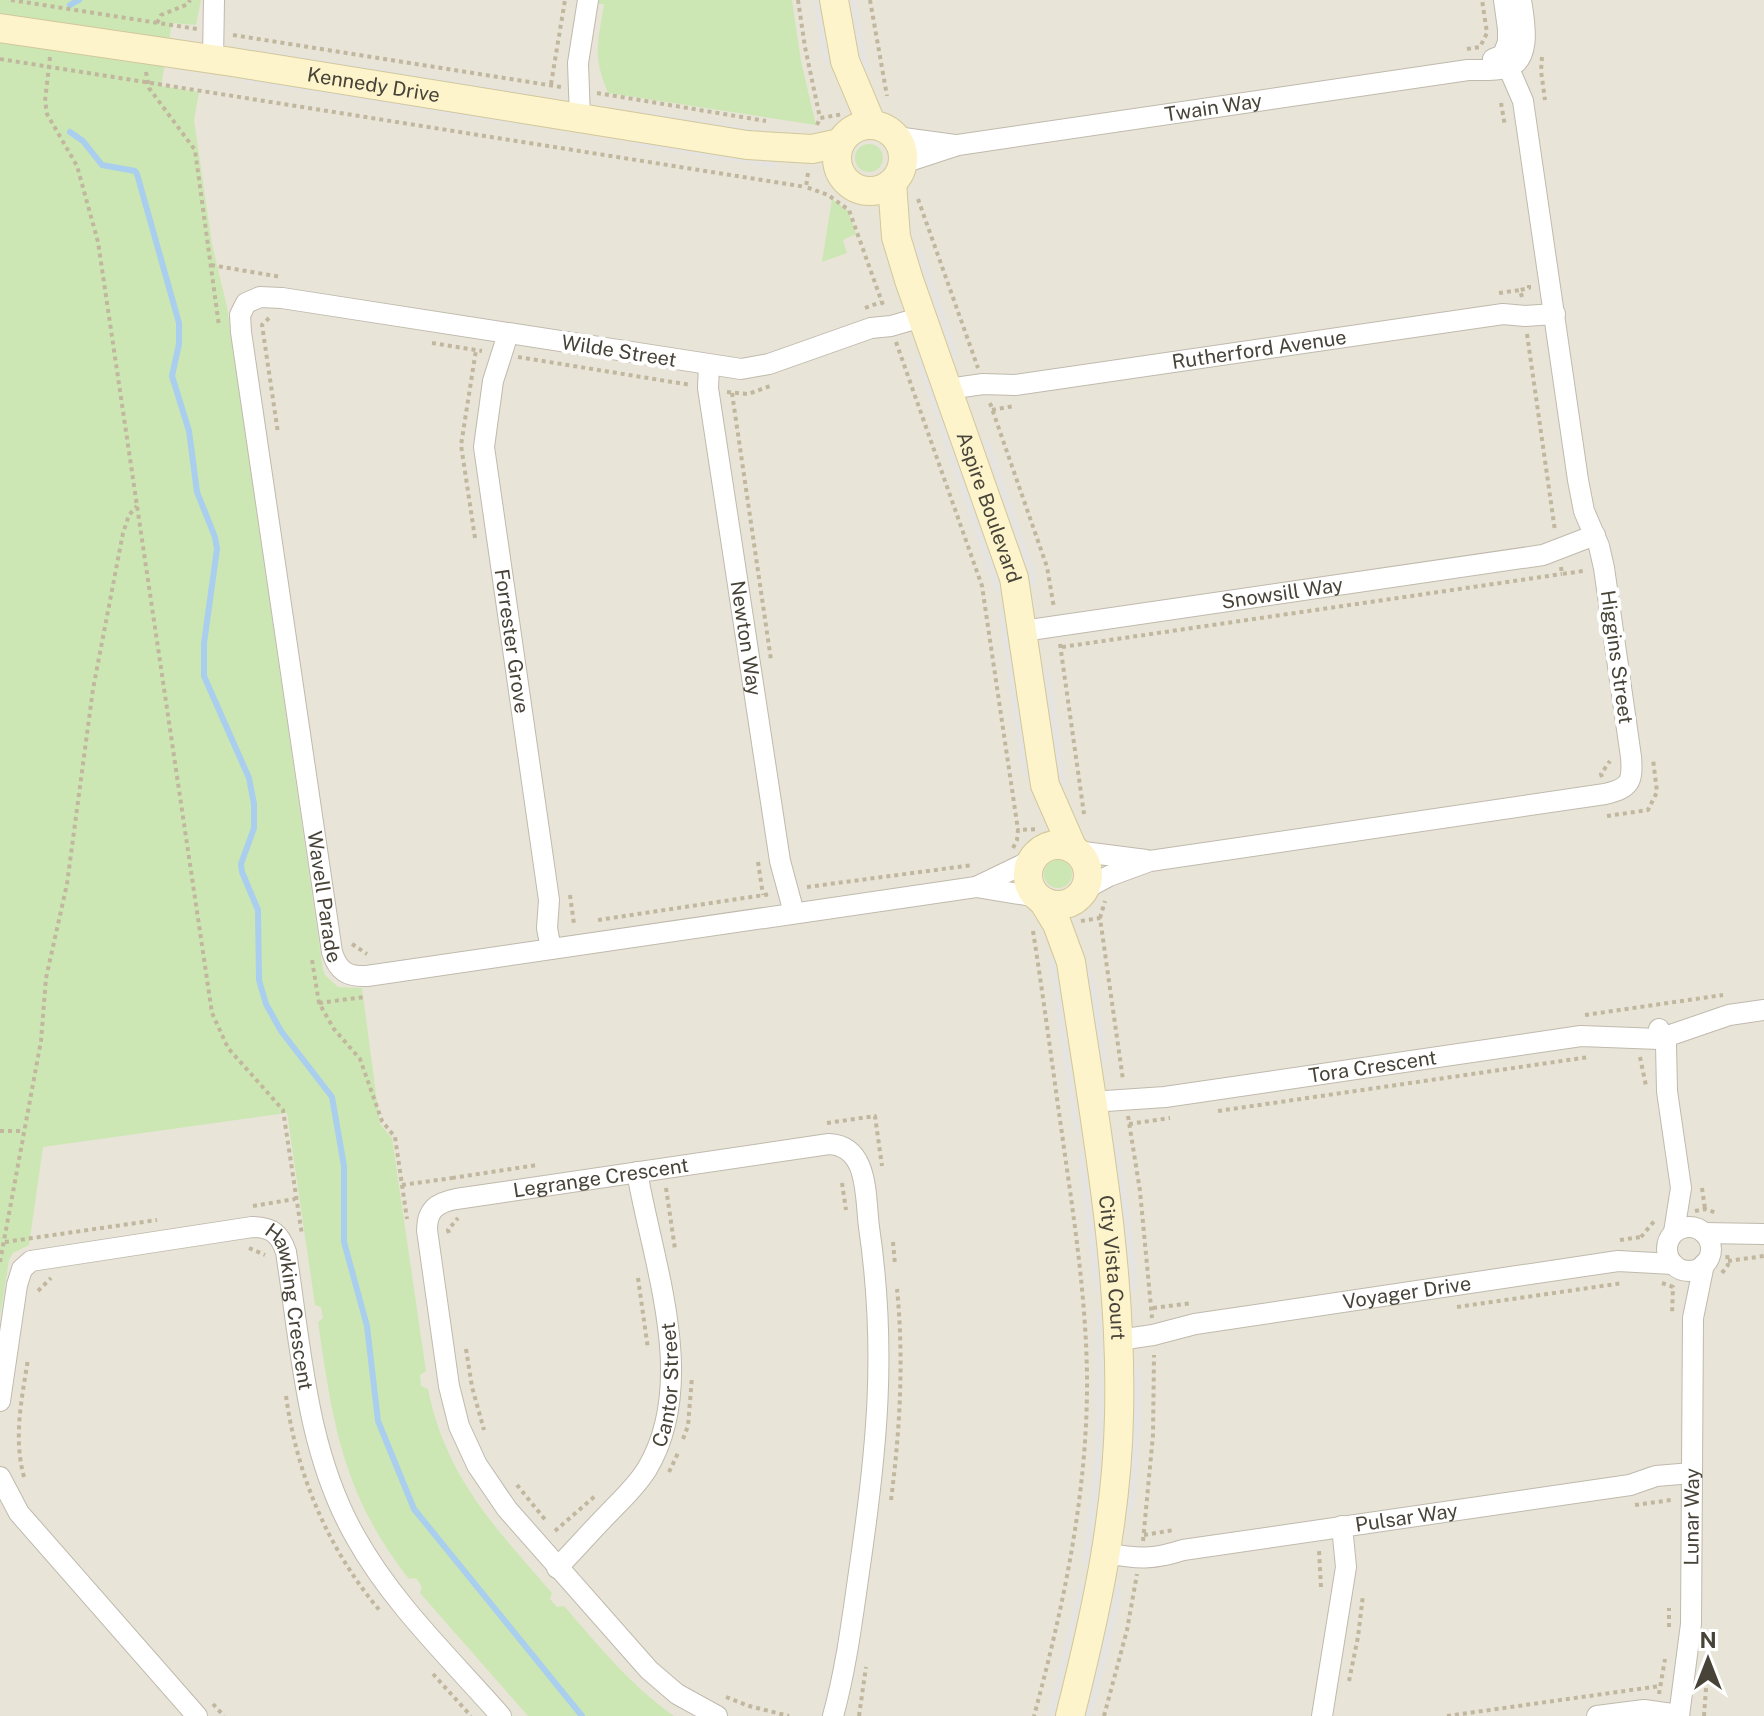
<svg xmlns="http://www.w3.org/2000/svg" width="1764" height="1716" viewBox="0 0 1764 1716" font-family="'Public Sans',sans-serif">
<rect width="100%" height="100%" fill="#f4f2ea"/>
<path fill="#e8e4d8" d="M0 0H1764V1716H0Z"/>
<path fill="#cde7b4" d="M0 0H201L196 25 172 23 161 86 199 92 194 120 212 244 227 307 323 970 326 976 338 987 362 988 380 1124 392 1138 426 1371 420 1375 421 1386 428 1389C446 1478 495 1527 552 1593L550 1599 557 1607 564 1606C598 1645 631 1686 674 1716H528L420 1593 422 1587 416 1578 409 1579C343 1495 333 1425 318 1322L323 1318 321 1307 315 1305 287 1113 43 1147 29 1245 13 1253 9 1260 0 1317Z
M597 0H792L801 61 816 125 608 93C592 55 598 43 604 4H596Z
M855 158a14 14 0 1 1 28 0a14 14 0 1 1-28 0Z
M832 199 848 211 856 234 843 240 847 253 822 262Z
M1044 874a14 14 0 1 1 28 0a14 14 0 1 1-28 0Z"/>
<path fill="#e6e4e1" d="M813 0H819L830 65 822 60Z
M850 0H856L869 69 863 76Z
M249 48 523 92 530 94 533 100 240 53Z
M238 74 531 121 522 126 243 81Z
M641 111 787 134 791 142 632 116Z
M630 137 762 159 777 163V168L634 145Z
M914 246 922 249 958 353 955 361Z
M918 350 990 553 1003 595 994 590 916 360Z
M982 438 990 442 1031 560 1037 580 1031 588 1019 544Z
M1004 604 1030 782 1022 774 999 613Z
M1043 665 1051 676 1066 782 1061 792Z
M1054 950 1081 1138 1074 1131 1049 964Z
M1086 966 1095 978 1108 1058 1102 1068Z
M1113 1140 1121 1151 1134 1245 1138 1285 1132 1295Z
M1083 1147 1097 1250 1101 1297 1094 1289 1078 1159Z
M1102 1305 1103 1427 1100 1484 1088 1570 1083 1558 1096 1445 1097 1315Z
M1135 1364 1140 1370 1142 1379 1140 1438 1135 1506 1127 1516 1134 1426Z
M1086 1579 1054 1716H1047L1079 1585Z
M1117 1583 1122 1593 1111 1642 1092 1716H1085Z"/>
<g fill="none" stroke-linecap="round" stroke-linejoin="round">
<path stroke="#a9ceee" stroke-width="6" d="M70 5 79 0
M70 132 83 141 102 165 135 171 137 174 179 323V344L172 376 189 431 197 492 215 537 217 549 204 643V676L249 778 254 804V828L241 864 242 872 258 910 259 980 266 1004 281 1031 332 1097 344 1166V1242L367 1326 378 1421 414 1509 582 1716"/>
<g stroke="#c0baad" stroke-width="22">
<g id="street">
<path d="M213 59 214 0"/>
<path d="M1493 59 1503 55 1508 42V29L1504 0"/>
<path d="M580 118 578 63 588 0"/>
<path d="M896 137 955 145"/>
<path id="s1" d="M903 163 958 145 1468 70C1480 70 1494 71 1506 68 1533 61 1524 20 1521 0"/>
<path id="s2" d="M922 317 891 326 871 328 769 364 741 369 282 298 260 297 246 303 240 315 241 332 332 952C338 971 347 977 367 976L976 887 1032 860"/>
<path id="s3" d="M508 334 493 381 484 447 549 900 547 928 551 949"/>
<path id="s4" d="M709 365 708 388 780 861 794 913"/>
<path id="s5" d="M948 389 983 384 1015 385 1503 314 1525 316 1555 314"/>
<path id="s6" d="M1023 631 1543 555 1595 535"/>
<path d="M1076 851 1146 860"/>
<path d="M976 887 1038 897"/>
<path d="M1085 889 1109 876 1150 861 1605 794C1630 788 1633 782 1631 757L1604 568 1599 546 1584 511 1578 480 1523 101 1503 55"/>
<path d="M1659 1029 1666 1044 1667 1091 1681 1188 1674 1232"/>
<path id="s7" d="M1091 1102 1165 1097 1581 1036 1659 1039 1729 1015 1764 1010"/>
<circle cx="1689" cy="1249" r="22"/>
<path d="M1704 1233 1764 1234"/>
<path id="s8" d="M1119 1340 1153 1335 1195 1324 1618 1261 1673 1264"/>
<path id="s9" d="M0 1401 17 1285 22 1269 31 1261 252 1227C272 1227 280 1234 286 1252 301 1347 306 1450 355 1536 392 1603 451 1659 501 1716"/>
<path d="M0 1477 19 1513 197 1716"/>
<path id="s10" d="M1106 1553C1137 1559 1153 1560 1183 1550L1630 1485 1656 1476 1692 1473"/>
<path id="s11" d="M557 1568C574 1551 590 1532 607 1515 621 1500 636 1487 647 1469 699 1382 653 1264 637 1172"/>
<path id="s12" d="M717 1716 677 1694 649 1670 507 1509 477 1465 459 1426 449 1386 427 1230C427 1210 436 1203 456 1199L829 1144C869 1146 865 1196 869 1227 887 1350 877 1450 859 1572 852 1621 846 1669 833 1716"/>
<path d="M1322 1716 1346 1567 1342 1526"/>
<path d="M1597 1716 1644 1710 1679 1715"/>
<path id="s13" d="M1679 1716 1691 1624 1693 1318 1704 1264"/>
</g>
</g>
<g stroke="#d2c79b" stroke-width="30">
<g id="secondary">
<path d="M834 0 845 61 872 125"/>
<path id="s14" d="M0 28 232 62 747 145 812 149 840 143"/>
<circle cx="870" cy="158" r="33"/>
<path id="s15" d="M892 183 896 237 909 280 1014 578 1045 785 1073 849"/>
<circle cx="1058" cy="875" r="30"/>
<path id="s16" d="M1043 901 1057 924 1071 962C1093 1112 1123 1264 1119 1416 1117 1518 1095 1617 1070 1716"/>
</g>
</g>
<path stroke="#c1b79e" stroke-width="4" stroke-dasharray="4 4" stroke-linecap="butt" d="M11 0 197 29
M798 0 805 47 820 118
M870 0 887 96
M157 23 161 15 188 4 190 0
M233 35 561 87
M1467 49 1480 47 1487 33 1482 0
M50 57 45 101 47 114 77 166 98 242 212 1013 228 1048 283 1110 302 1235
M1542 57 1541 71 1545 100
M0 59 806 187
M146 72 149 88 195 150 219 326
M551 84 565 0
M597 93 766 121
M1501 103 1505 126
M817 125 820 118 844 114
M808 173 806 187 828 195 849 210 884 308
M918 199 978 368
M211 265 281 277
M1499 293 1520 290
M1522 297 1520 290 1529 288V285
M865 308 881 302
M269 318 262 325 278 433
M1527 334 1555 531
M896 342 982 586 1018 830
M432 343 482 351
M518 357 691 385
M727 392 748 394 773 385
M732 393 771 660
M990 403 1047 567 1054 608
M992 410 1014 406
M475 538 461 445 476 350
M1561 567 1562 574 1583 571V574
M1060 644 1084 814
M1062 647 1562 574
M1602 777 1601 774 1610 761
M1607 816 1648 810 1657 792 1653 759
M1013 848 1017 840 1018 830 1039 829
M758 862 763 895
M807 887 973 865
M570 895 574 924
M1100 918 1105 901
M598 920 771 894
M1081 921 1100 918 1123 1080
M1033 931C1044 1001 1053 1071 1063 1141 1074 1219 1086 1297 1087 1376 1088 1491 1064 1605 1034 1716
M352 944 367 954
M312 960 319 1003 334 1029 360 1059 382 1121 395 1137 407 1219
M319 1003 364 997
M1585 1015 1723 995
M1640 1057 1646 1086
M1218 1111 1589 1057
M1128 1116 1140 1191 1152 1318
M827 1123 875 1116 882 1166
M1129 1124 1170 1118
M0 1131H23
M452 1178 537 1165
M842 1183 846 1210
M402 1185 452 1178
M666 1188 675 1249
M1702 1188 1705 1209
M253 1206 295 1199
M1695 1211 1705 1209 1717 1213
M449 1233 448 1230 458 1218
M1641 1237 1656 1219
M1620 1240 1641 1237
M5 1242 157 1220
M893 1242 895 1265
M249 1248 265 1255
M1728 1261 1764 1256
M0 1262 41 1041 46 978 67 884 93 689 123 533 129 515 137 506
M1722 1273 1728 1265 1727 1252
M638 1278 648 1349
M1662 1283 1673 1287 1672 1315
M38 1291 51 1278
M1457 1307 1623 1283
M1153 1308 1192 1303
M466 1349 472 1387 484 1430
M286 1396C297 1476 329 1551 381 1612
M683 1439 688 1426 692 1377
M669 1472 679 1451
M24 1477C13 1437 22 1398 28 1359
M517 1485 547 1522
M891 1500C900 1430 904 1360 897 1289
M1635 1505 1671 1500
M555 1531 595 1496
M1144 1535 1174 1530
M1143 1541 1153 1435 1154 1355
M1321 1587 1319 1551H1322
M1669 1627V1608
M433 1674 471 1716
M1349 1681 1358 1637 1363 1595
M1659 1694 1665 1659
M726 1697 749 1706 789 1716
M213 1704 224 1716
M859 1716 866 1667
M1104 1716 1127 1630 1137 1574
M1447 1716 1660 1686
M1704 1716 1708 1661"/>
<use href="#street" stroke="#fff" stroke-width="20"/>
<use href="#secondary" stroke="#fdf4cb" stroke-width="28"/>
</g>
<g text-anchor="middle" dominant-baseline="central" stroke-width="8" stroke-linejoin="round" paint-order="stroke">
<g font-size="20" fill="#484338" stroke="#fff">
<text stroke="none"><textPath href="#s14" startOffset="378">Kennedy Drive</textPath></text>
<text stroke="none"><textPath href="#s1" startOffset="316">Twain Way</textPath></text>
<text stroke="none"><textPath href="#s5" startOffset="314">Rutherford Avenue</textPath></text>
<text transform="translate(619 351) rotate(9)">Wilde Street</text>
<text stroke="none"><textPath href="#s15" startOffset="340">Aspire Boulevard</textPath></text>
<text stroke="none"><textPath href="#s6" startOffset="262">Snowsill Way</textPath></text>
<text stroke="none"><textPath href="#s4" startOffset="276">Newton Way</textPath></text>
<text stroke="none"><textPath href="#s3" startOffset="312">Forrester Grove</textPath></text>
<text transform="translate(1617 657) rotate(82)">Higgins Street</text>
<text stroke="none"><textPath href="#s2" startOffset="1292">Wavell Parade</textPath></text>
<text stroke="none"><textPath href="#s7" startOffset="284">Tora Crescent</textPath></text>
<text stroke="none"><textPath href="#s12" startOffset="786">Legrange Crescent</textPath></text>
<text stroke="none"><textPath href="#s16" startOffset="376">City Vista Court</textPath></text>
<text stroke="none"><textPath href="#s8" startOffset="292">Voyager Drive</textPath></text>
<text stroke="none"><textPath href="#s9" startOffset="470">Hawking Crescent</textPath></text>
<text stroke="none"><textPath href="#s11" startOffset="222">Cantor Street</textPath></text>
<text stroke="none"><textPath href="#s10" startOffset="304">Pulsar Way</textPath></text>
<text stroke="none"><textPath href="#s13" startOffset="200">Lunar Way</textPath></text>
</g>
</g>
<g transform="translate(1708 1660)" stroke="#ffffff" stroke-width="6" paint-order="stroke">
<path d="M0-6L14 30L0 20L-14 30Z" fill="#484338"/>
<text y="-12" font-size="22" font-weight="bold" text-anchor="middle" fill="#484338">N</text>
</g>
</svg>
